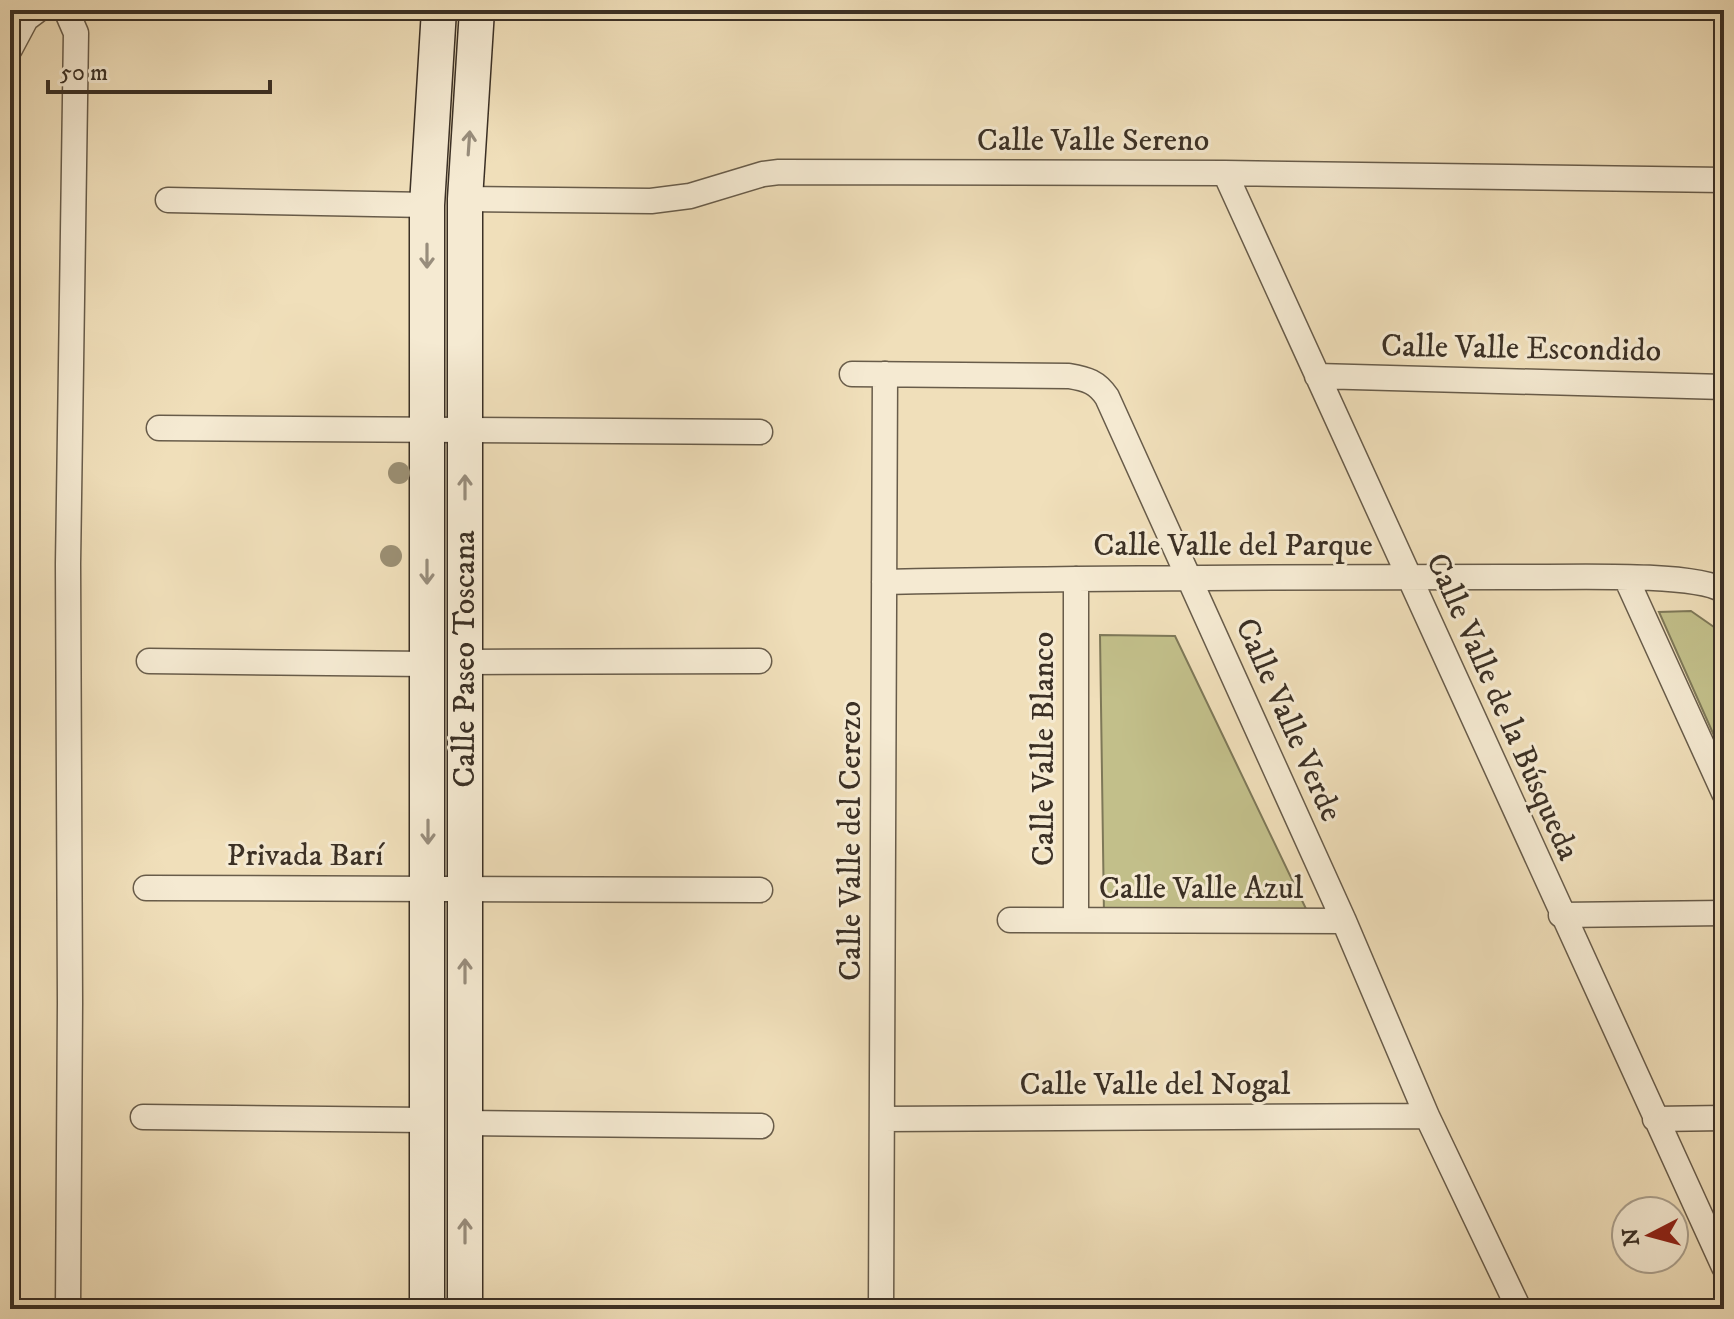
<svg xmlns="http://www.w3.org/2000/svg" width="1734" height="1319" viewBox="0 0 1734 1319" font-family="'IM FELL DW Pica',serif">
<rect width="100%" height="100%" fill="#f0dfba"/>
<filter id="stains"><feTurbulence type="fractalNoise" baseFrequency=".0025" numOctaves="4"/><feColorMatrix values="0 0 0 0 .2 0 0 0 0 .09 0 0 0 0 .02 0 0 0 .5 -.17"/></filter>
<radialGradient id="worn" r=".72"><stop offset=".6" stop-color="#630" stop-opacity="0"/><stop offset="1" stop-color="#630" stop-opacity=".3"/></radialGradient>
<path fill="#c2bf8a" stroke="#7e7858" stroke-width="2" d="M1691 611 1724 634V758L1659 612Z
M1100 635 1175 636 1309 915H1104Z"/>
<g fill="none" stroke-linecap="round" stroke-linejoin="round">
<g stroke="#685c4a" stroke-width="27">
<path id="street" d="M66 10 76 33 68 564 70 1003 68 1309
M10 49 26 19 38 10
M1225 173 1724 1267
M465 199 651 201 690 196 763 174 779 172 1225 173 1724 180
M168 200 427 205
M852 374 1069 376C1087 379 1097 382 1107 397L1344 921 1427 1116 1519 1309
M1317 376 1724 387
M159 428 760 432
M1626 578 1724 793
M884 582C1092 578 1300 577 1508 577 1551 578 1695 571 1724 591
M149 661 428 664
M465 662 759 661
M146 888 760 890
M1561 915 1724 913
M1010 920 1344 921
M1076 920V579
M143 1117 427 1120
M882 1119 1427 1116
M1655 1119 1724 1118
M465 1123 761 1126
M881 1309 885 374"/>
</g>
<g stroke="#3b3025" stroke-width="37">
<path id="secondary" d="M427 1309V205L439 10
M465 1309V199L477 10"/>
</g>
<use href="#street" stroke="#f5ead2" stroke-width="24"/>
<use href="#secondary" stroke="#f5ead2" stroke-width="34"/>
</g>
<g fill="#9b8f73">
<circle cx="399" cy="473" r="11"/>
<circle cx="391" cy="556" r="11"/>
</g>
<defs><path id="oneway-shaft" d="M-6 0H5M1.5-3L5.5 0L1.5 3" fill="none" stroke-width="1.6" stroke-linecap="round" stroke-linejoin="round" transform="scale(2)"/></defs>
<g stroke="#988d7c">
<use href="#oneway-shaft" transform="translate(469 143) rotate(-86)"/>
<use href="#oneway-shaft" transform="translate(427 256) rotate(90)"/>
<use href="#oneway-shaft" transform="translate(465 487) rotate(-90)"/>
<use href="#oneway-shaft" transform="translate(427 572) rotate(90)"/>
<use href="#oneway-shaft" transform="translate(428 832) rotate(90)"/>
<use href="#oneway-shaft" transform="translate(465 971) rotate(-90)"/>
<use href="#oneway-shaft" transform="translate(465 1231) rotate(-90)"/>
</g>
<g text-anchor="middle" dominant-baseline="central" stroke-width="6" stroke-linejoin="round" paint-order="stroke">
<g font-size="32" fill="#3b3025" stroke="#f5ead2">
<text x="1093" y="141">Calle Valle Sereno</text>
<text transform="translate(1521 349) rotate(1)">Calle Valle Escondido</text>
<text x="1233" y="546">Calle Valle del Parque</text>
<text transform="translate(465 659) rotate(-90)">Calle Paseo Toscana</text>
<text transform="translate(1502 707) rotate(66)">Calle Valle de la Búsqueda</text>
<text transform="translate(1288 720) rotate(66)">Calle Valle Verde</text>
<text transform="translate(1044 749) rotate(-90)">Calle Valle Blanco</text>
<text transform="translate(851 841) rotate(-90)">Calle Valle del Cerezo</text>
<text x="305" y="856">Privada Barí</text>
<text x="1201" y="889">Calle Valle Azul</text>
<text x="1155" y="1085">Calle Valle del Nogal</text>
</g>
</g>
<rect width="1734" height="1319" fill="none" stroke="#f0dfba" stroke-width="40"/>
<rect x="12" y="12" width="1710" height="1295" fill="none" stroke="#3b3025" stroke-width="4"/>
<rect x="20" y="20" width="1694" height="1279" fill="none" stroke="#3b3025" stroke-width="2"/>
<g transform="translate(1650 1235) rotate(264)"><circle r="38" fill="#f5ead2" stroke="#aba08d" stroke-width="2"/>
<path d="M0-6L14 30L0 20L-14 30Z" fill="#8f2418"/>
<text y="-12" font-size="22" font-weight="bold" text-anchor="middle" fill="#3b3025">N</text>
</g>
<path d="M48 80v12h222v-12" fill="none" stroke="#3b3025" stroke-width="4"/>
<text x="60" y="80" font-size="24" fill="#3b3025" stroke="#f5ead2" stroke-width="6" paint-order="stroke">50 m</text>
<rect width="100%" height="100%" filter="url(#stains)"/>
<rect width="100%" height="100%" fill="url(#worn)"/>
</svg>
